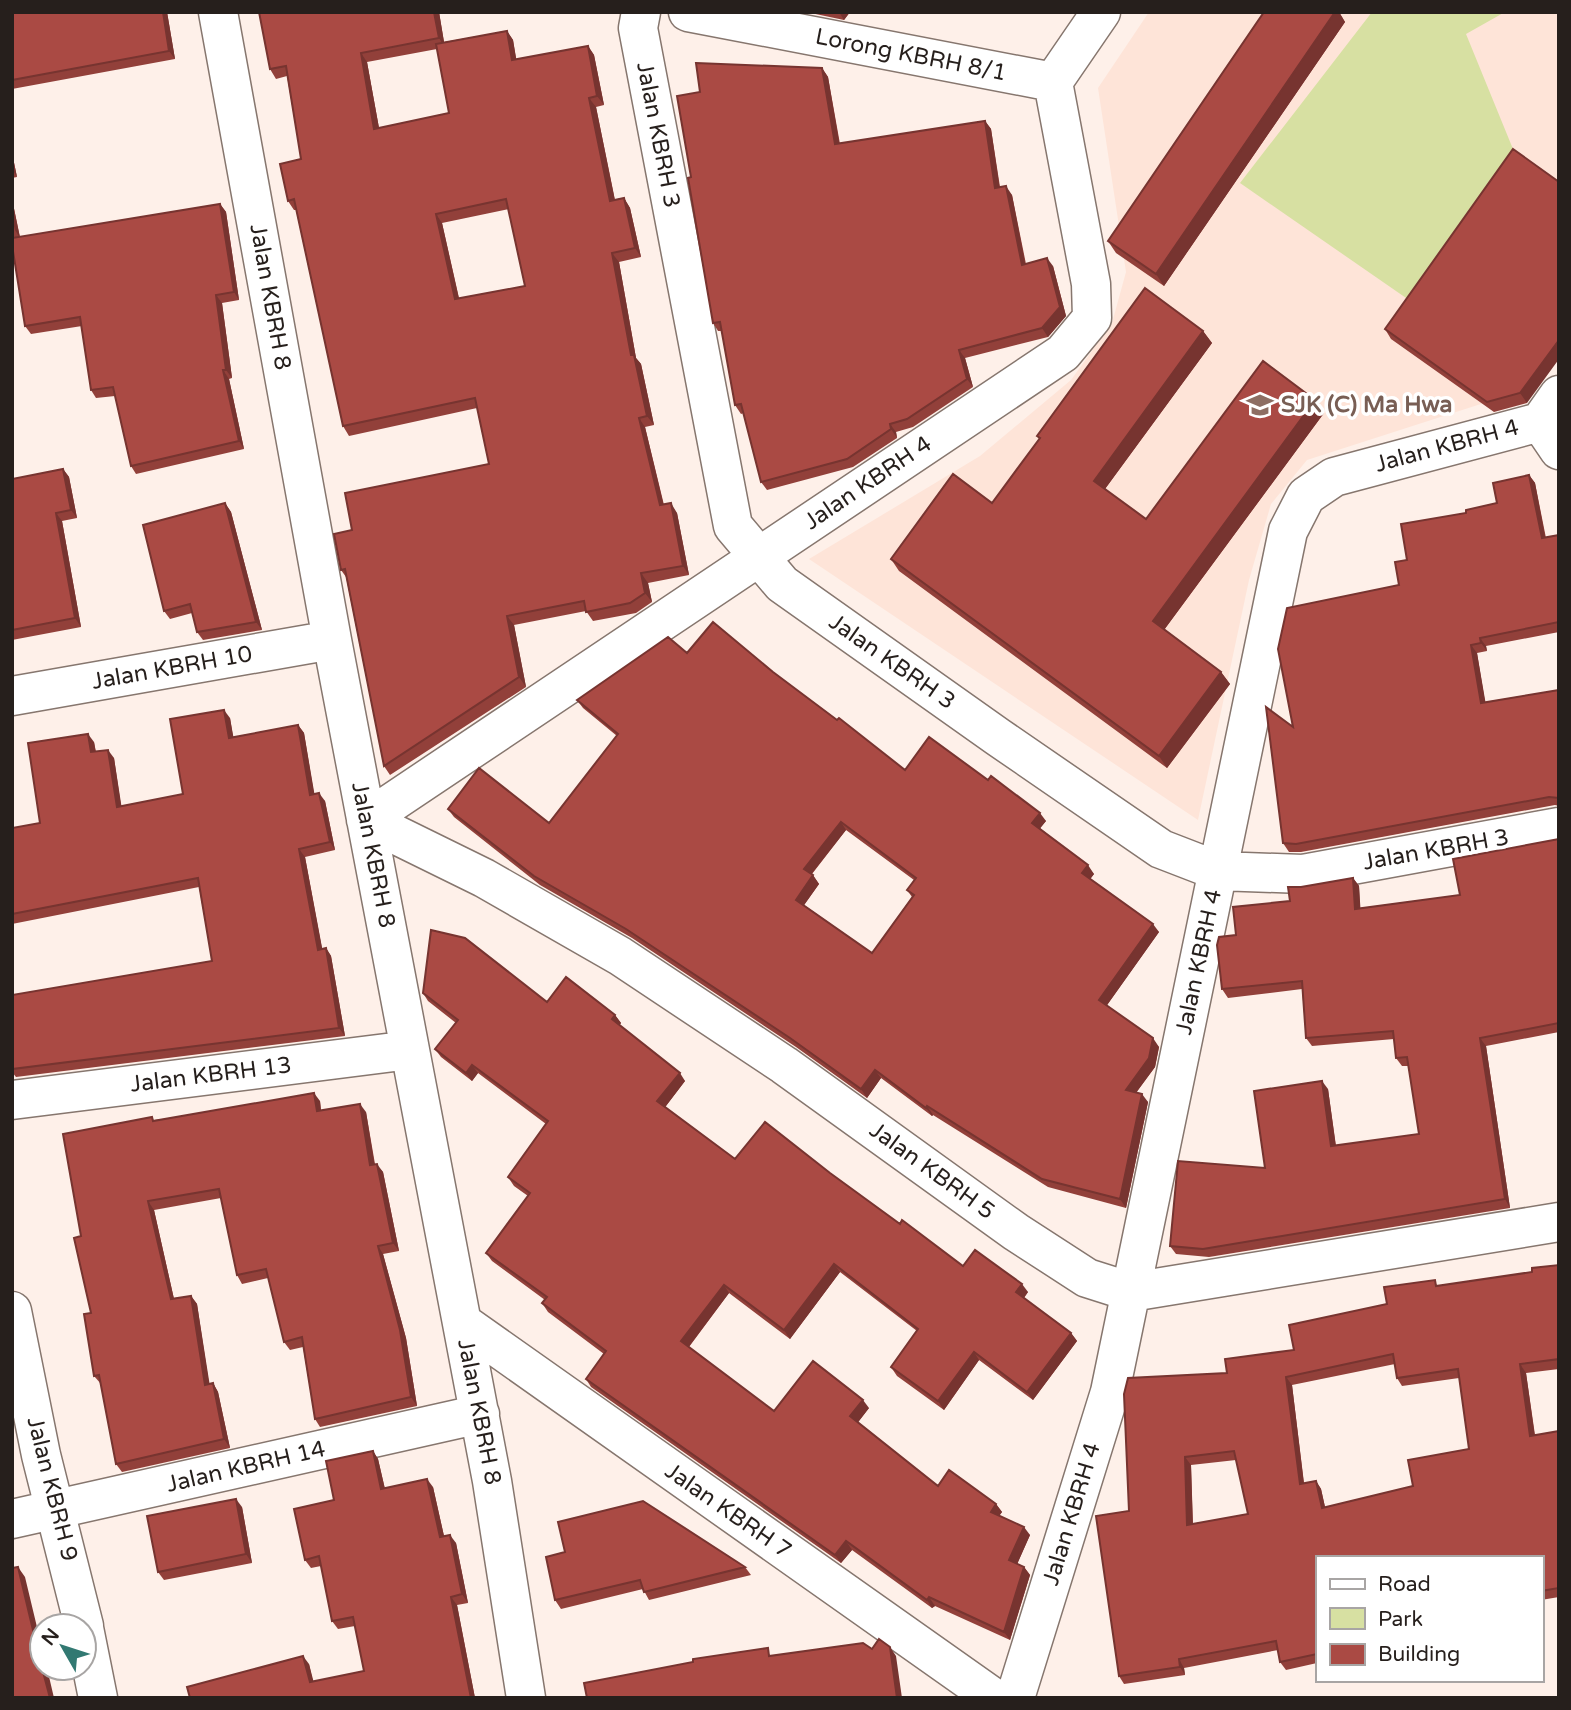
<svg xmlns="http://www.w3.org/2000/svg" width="1571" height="1710" viewBox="0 0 1571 1710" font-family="'Varela Round',sans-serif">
<rect width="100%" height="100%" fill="#fef0e9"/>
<path fill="#fee4d8" d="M1149 12H1559V334L1515 393 1307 460 1271 504 1249 580 1198 820 809 559 980 456 1071 380 1112 323 1126 272 1098 88Z"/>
<path fill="#d7e0a2" d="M1372 12H1505L1466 34 1524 176 1422 309 1240 183Z"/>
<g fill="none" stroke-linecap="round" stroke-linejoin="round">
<g stroke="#86766e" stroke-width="41">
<path id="minor" d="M218 12 332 640 492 1481 526 1698
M641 12 638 28 733 526 782 584 998 737 1161 849 1218 871 1303 874 1559 827
M688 12 1053 82
M1101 12 1053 82 1091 284 1092 318 1063 353 366 820 484 878 620 956 784 1065 1016 1232 1087 1278 1131 1292 1559 1222
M1540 422 1559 450
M12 696 332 640
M12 1100 410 1050
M12 1311 41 1455 84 1626
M463 1323 994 1698
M12 1519 480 1414
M84 1628 98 1698
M1015 1698 1110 1392 1288 531 1306 496 1334 477 1540 422 1559 395"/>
</g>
<use href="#minor" stroke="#fff" stroke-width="38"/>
</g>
<path fill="#92403a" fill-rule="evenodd" d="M12 12H167L175 59 12 89Z
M259 12H439L444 42 507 31 513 40 516 59 588 46 594 55 604 105 596 107 615 200 624 198 630 208 641 257 619 262 636 358 641 364 654 425 645 427 664 505 677 513 689 575 648 583 652 602 636 613 593 621 586 611 514 625 526 687 390 775 384 766 346 577 341 570 352 530 489 464 477 408 349 436 343 426 296 210H294L288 201 301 159 287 76 276 79 270 69ZM437 49 449 113 379 128 367 62ZM509 209 525 286 459 298 442 223Z
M806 12H850L844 20Z
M1264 12H1339L1345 22 1164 286 1116 253 1108 241Z
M822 68 828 77 840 144 985 121 991 129 1000 187 1012 195 1026 264 1053 266 1066 316 1048 337 965 358 973 387 913 427 896 432 897 438 853 467 767 490 761 482 744 413 741 414 735 405 722 331H718L713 323Z
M1513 149 1527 403 1494 412 1391 339 1385 329Z
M12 153 17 177 12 178Z
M12 199 20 237 220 204 226 212 239 300 222 303 232 378 229 379 244 449 136 474 131 466 115 396 96 398 91 390 82 326 31 334 25 326 12 245Z
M1203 331 1212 343 1105 489 1146 519 1315 400 1324 413 1164 630 1221 672 1230 684 1167 768 899 571 891 559 992 503 1039 439 1037 436Z
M63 469 69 477 77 518 62 521 81 627 12 640V479Z
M1529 475 1535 483 1546 538 1559 535V632L1486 646 1487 651 1477 653 1485 702 1559 690V806L1555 805 1301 852H1289L1283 843 1293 727 1399 585 1407 560 1466 513 1497 503Z
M225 503 231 512 262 630 203 640 197 632 192 613 170 619 164 611Z
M687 653 773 672 905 770 988 780 1046 821 1040 828 1094 874 1090 879 1159 932 1107 1005 1159 1047 1155 1067 1136 1093 1148 1102 1126 1208 1048 1187 933 1115 932 1116 881 1078 867 1098 796 1047 632 938 540 885 454 817 448 809 549 823 617 736 583 708 577 700ZM846 830 914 880 907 890 912 897 872 953 804 905 819 884 812 874Z
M230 718 233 737 298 725 304 733 314 794 325 801 335 850 305 857 322 949 326 948 331 956 345 1036 16 1077 12 1072V995L212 961 199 887 12 924V828L40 823 94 742 96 752 114 758 121 806 183 794Z
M1559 839V1032L1486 1046 1510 1208 1209 1257 1176 1254 1170 1246 1265 1168 1328 1089 1336 1146 1419 1134 1409 1066H1402L1396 1058 1394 1039 1312 1046 1306 1038 1302 989 1228 998 1222 989 1236 935 1290 901 1301 887 1353 878 1359 886 1360 908 1460 895Z
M423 993 547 1002 615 1015 621 1023 619 1025 685 1081 665 1107 735 1159 830 1173 900 1224 963 1266 1028 1292 1024 1298 1071 1333 1077 1341 1033 1400 979 1360 944 1410 897 1376 891 1367 917 1331 840 1272 790 1339 729 1293 689 1347 774 1411 869 1408 858 1422 938 1486 996 1504 1002 1512 999 1516 1030 1535 1017 1564 1024 1567 1030 1575 1010 1640 935 1606 932 1608 852 1550 841 1563 591 1387 586 1379 604 1354 548 1312 542 1303 545 1300 492 1261 486 1253 528 1196 514 1186 508 1177 546 1124 478 1073 472 1081 441 1057 435 1049 456 1023 428 1001Z
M320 1101 321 1111 366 1112 375 1164 383 1172 399 1251 383 1254 406 1338 417 1406 320 1427 315 1419 303 1347 290 1350 284 1342 268 1278 242 1284 237 1275 221 1198 154 1210 174 1299 191 1296 197 1304 209 1384 213 1383 218 1392 230 1448 122 1472 116 1464 101 1384 94 1376 91 1313 81 1236 154 1120Z
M1559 1265V1369L1526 1373 1535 1435 1559 1431V1597L1541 1600V1558H1317V1663L1286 1670 1280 1662 1278 1650 1184 1668 1185 1675 1124 1684 1119 1676 1129 1511 1227 1373 1294 1350 1387 1304 1439 1286 1532 1272ZM1395 1364 1397 1378 1402 1386 1459 1378 1469 1449 1413 1486 1325 1507 1321 1489 1316 1481 1304 1483 1292 1385ZM1236 1460 1248 1514 1193 1524 1191 1465Z
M373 1451 378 1459 385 1489 433 1487 444 1536 456 1543 468 1603 457 1605 475 1698H190L309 1664 313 1682 364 1671 355 1626 338 1629 332 1621 321 1566 311 1568 305 1560 334 1500Z
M242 1507 252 1563 164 1580 158 1572Z
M546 1557 745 1567 751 1575 649 1600 643 1589 561 1609 555 1600Z"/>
<path fill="#773430" d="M163 12H167L175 59 169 51Z
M434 12H439L445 48 439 38Z
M839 12H850L844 20Z
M1335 12H1339L1345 22 1164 286 1156 274Z
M507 31 513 40 518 69 512 60Z
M588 46 594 55 604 105 597 96Z
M361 53 367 62 381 139 374 129Z
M822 68 828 77 841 153 835 144Z
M589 98 596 107 617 211 610 201Z
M985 121 991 129 1001 197 995 188Z
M12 153 17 177 12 169Z
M1006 186 1012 195 1027 273 1022 265Z
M624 198 630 208 641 257 635 248Z
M12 199 20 238 15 230 12 219Z
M220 204 226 212 239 300 234 292Z
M436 214 442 223 461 308 455 299Z
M612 253 619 262 636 358 641 364 654 425 647 416 631 355Z
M1047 258 1053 266 1066 316 1048 337 1042 328Z
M216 295 222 303 232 378 226 370Z
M1203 331 1212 343 1102 493 1094 481Z
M1559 340V359L1527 403 1520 393Z
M959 350 965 358 973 387 967 379Z
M223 370 229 379 244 449 239 441Z
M1315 400 1324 413 1161 634 1153 621Z
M639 418 645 427 666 515 660 505Z
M890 424 896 432 897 438 891 429Z
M63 469 69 477 77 518 71 510Z
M1529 475 1535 483 1547 547 1542 538Z
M225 503 231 512 262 630 256 622Z
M671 503 677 513 689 575 683 566Z
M56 513 62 521 81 627 75 618Z
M641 573 648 583 652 602 645 593Z
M507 616 514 625 526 687 519 677Z
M1480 638 1486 646 1487 651 1481 643Z
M1471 645 1477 653 1487 711 1481 703Z
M1221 672 1230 684 1167 768 1159 756Z
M224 710 230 718 235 746 229 738Z
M298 725 304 733 316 803 310 795Z
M88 734 94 742 97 760 91 752Z
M108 750 114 758 123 816 117 807Z
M319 793 325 801 335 850 330 842Z
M1040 813 1046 821 1038 831 1032 823Z
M841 822 846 830 809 877 804 869Z
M299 849 305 857 324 958 318 950Z
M1088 865 1094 874 1088 882 1082 873Z
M813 875 819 884 802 908 796 900Z
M1353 878 1359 886 1361 917 1355 909Z
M1153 924 1159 932 1105 1008 1099 1000Z
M326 948 331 956 345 1036 339 1028Z
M615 1015 621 1023 618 1028 612 1019Z
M1153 1038 1159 1047 1155 1067 1132 1098 1126 1090Z
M1480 1038 1486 1046 1510 1208 1505 1199Z
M472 1065 478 1073 472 1081 466 1073Z
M875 1070 881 1078 867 1098 861 1089Z
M680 1073 685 1081 663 1110 657 1101Z
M1322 1081 1328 1089 1337 1155 1331 1146Z
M314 1093 320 1101 322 1120 317 1111Z
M1142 1094 1148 1102 1126 1208 1120 1199Z
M360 1104 366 1112 376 1174 370 1165Z
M927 1106 933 1115 932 1116 926 1108Z
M377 1164 383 1172 399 1251 393 1243Z
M148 1201 154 1210 176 1308 171 1299Z
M378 1246 383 1254 406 1338 417 1406 411 1397Z
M834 1264 840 1272 790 1339 784 1330Z
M1022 1284 1028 1292 1022 1300 1016 1292Z
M724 1285 729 1293 687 1349 681 1341Z
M191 1296 197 1304 211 1393 205 1385Z
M1071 1333 1077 1341 1033 1400 1027 1392Z
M974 1352 979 1360 944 1410 938 1401Z
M1520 1364 1526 1373 1536 1445 1530 1436Z
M1286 1377 1292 1385 1305 1493 1300 1484Z
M213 1383 218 1392 230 1448 224 1439Z
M863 1400 869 1408 856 1425 850 1416Z
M373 1451 378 1459 387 1498 381 1489Z
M1185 1457 1191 1465 1193 1533 1187 1525Z
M427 1479 433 1487 446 1545 440 1537Z
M1316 1481 1321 1489 1327 1516 1322 1508Z
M236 1499 242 1507 252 1563 246 1554Z
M996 1504 1002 1512 996 1520 991 1512Z
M1024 1527 1030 1535 1015 1569 1009 1560Z
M450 1535 456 1543 468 1603 462 1594Z
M846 1541 852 1550 841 1563 835 1555Z
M18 1567 25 1577 42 1648V1667Z
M1024 1567 1030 1575 1010 1640 1004 1632Z
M451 1597 457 1605 475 1698H471Z
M929 1597 935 1606 932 1608 927 1600Z
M890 1647 896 1656 902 1698H897Z
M303 1656 309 1664 316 1691 310 1682Z
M1179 1659 1184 1668 1185 1675 1180 1667Z
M42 1668H47L54 1698H50Z"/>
<path fill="#aa4a44" stroke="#773430" stroke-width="2" fill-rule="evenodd" d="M12 12H163L169 51 12 80Z
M259 12H434L439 38 361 53 374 129 449 113 436 44 507 31 512 60 588 46 597 96 589 98 610 201 624 198 635 248 612 253 631 355H634L647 416 639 418 660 505 671 503 683 566 641 573 645 593 630 603 586 612 584 601 507 616 519 677 384 766 345 569 341 570 334 534 352 530 345 493 489 464 475 398 343 426 294 199 288 201 280 164 301 159 286 66 270 69ZM506 199 525 286 455 299 436 214Z
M1264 12H1335L1156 274 1108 241Z
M696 63 822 68 835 144 985 121 995 188 1006 186 1022 265 1047 258 1060 307 1042 328 959 350 967 379 907 419 890 424 891 429 847 459 761 482 741 404 735 405 720 322 713 323 688 178 691 177 677 96 700 92Z
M1513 149 1559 182V340L1520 393 1487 402 1385 329Z
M220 204 234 292 216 295 226 370H223L239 441 131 466 113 387 91 390 80 317 25 326 12 245V238Z
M1145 288 1203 331 1094 481 1146 519 1263 361 1315 400 1153 621 1221 672 1159 756 891 559 953 474 992 503 1040 438 1037 436Z
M63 469 71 510 56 513 75 618 12 630V479Z
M1529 475 1542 538 1559 535V622L1480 638 1481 643 1471 645 1481 703 1559 690V798L1549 797 1296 844 1283 843 1266 707 1293 727 1278 649 1287 608 1399 585 1395 562 1407 560 1401 524 1466 513V510L1497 503 1493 483Z
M225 503 256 622 197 632 190 604 164 611 143 525Z
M713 622 773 672 837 720 839 718 905 770 929 737 988 780 991 776 1040 813 1032 823 1088 865 1082 873 1153 924 1099 1000 1153 1038 1149 1058 1126 1090 1142 1094 1120 1199 1042 1179 927 1106 926 1108 875 1070 861 1089 790 1038 626 929 534 876 448 809 479 768 549 823 618 734 577 700 668 637 687 653ZM841 822 916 878 907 890 914 895 872 953 796 900 813 875 804 869Z
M224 710 229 738 298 725 310 795 319 793 330 842 299 849 318 950 326 948 339 1028 12 1069V995L212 961 198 878 12 914V828L40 823 28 743 88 734 91 752 108 750 117 807 183 794 170 719Z
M1559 839V1023L1480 1038 1505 1199 1203 1249 1170 1246 1178 1161 1265 1168 1254 1091 1322 1081 1331 1146 1419 1134 1407 1057 1396 1058 1393 1031 1306 1038 1302 981 1222 989 1217 945 1219 937 1236 935 1233 907 1290 901 1288 887H1301L1353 878 1355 909 1460 895 1453 859Z
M431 930 465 938 547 1002 566 977 615 1015 612 1019 680 1073 657 1101 735 1159 765 1122 830 1173 900 1224 902 1220 963 1266 975 1250 1022 1284 1016 1292 1071 1333 1027 1392 974 1352 938 1401 891 1367 918 1329 834 1264 784 1330 724 1285 681 1341 774 1411 813 1361 863 1400 850 1416 938 1486 949 1470 996 1504 991 1512 1024 1527 1009 1560 1024 1567 1004 1632 929 1597 927 1600 846 1541 835 1555 586 1379 606 1351 542 1303 547 1297 486 1253 530 1193 508 1177 548 1121 472 1065 466 1073 435 1049 458 1020 423 993Z
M314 1093 317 1111 360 1104 370 1165 377 1164 393 1243 378 1246 400 1330 411 1397 315 1419 302 1337 284 1342 266 1269 237 1275 219 1189 148 1201 171 1299 191 1296 205 1385 213 1383 224 1439 116 1464 99 1375 94 1376 84 1314 91 1313 74 1238 81 1236 63 1134 152 1117 153 1121Z
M1559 1265V1359L1520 1364 1530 1436 1559 1431V1588L1541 1591V1558H1317V1654L1280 1662 1276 1641 1179 1659 1180 1667 1119 1676 1096 1516 1129 1511 1124 1394 1128 1378 1227 1373 1225 1359 1294 1350 1289 1325 1387 1304 1384 1287 1435 1280 1436 1286 1532 1272V1268ZM1393 1354 1397 1378 1458 1369 1469 1449 1408 1460 1413 1486 1322 1508 1316 1481 1300 1484 1286 1377ZM1234 1451 1248 1514 1187 1525 1185 1457Z
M373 1451 381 1489 427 1479 440 1537 450 1535 462 1594 451 1597 471 1698H190L187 1687 303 1656 310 1682 364 1671 353 1617 332 1621 319 1556 305 1560 294 1509 334 1500 326 1461Z
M236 1499 246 1554 158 1572 147 1516Z
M643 1501 745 1567 644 1592 640 1580 555 1600 546 1557 565 1552 558 1522Z
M18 1567 42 1668 50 1698H12V1568Z
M879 1639 890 1647 897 1698H587L584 1683 693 1662V1659L768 1648 769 1656 863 1643 872 1649Z"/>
<defs>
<g id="school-bare" transform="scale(2.1)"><path d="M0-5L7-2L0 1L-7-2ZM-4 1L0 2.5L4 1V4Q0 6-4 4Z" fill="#8d6e63" stroke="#fff" stroke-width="2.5" paint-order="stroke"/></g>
</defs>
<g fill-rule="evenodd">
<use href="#school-bare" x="1260" y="405"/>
</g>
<g text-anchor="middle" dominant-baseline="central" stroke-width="7" stroke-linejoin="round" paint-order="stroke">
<g font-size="23" fill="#261f1c" stroke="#fff">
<text transform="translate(911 55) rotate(11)">Lorong KBRH 8/1</text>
<text transform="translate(658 135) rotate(79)">Jalan KBRH 3</text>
<text transform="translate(270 297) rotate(80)">Jalan KBRH 8</text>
<text transform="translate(1447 446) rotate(-15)">Jalan KBRH 4</text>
<text transform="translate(868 483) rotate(-34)">Jalan KBRH 4</text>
<text transform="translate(892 662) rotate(35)">Jalan KBRH 3</text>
<text transform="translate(172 668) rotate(-10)">Jalan KBRH 10</text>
<text transform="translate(1436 850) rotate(-10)">Jalan KBRH 3</text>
<text transform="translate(373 855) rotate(79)">Jalan KBRH 8</text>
<text transform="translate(1199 962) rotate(-78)">Jalan KBRH 4</text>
<text transform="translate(211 1075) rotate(-7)">Jalan KBRH 13</text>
<text transform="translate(932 1171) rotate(36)">Jalan KBRH 5</text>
<text transform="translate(479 1412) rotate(79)">Jalan KBRH 8</text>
<text transform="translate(246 1467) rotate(-13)">Jalan KBRH 14</text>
<text transform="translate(52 1489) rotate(76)">Jalan KBRH 9</text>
<text transform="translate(728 1511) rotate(35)">Jalan KBRH 7</text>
<text transform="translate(1072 1514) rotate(-73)">Jalan KBRH 4</text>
</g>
<g font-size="23" font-weight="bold" fill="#785e54" stroke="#fff" text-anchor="start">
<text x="1281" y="405">SJK (C) Ma Hwa</text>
</g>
</g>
<rect width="1571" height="1710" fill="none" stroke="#261f1c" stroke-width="28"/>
<rect x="1316" y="1556" width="228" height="126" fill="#ffffff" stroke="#a8a5a4" stroke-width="2"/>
<rect x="1330" y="1579" width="35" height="10" fill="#ffffff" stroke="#a8a5a4" stroke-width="2"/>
<text x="1378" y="1591" font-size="21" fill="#261f1c">Road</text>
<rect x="1330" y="1608" width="35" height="21" fill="#d7e0a2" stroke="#a8a5a4" stroke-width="2"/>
<text x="1378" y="1626" font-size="21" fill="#261f1c">Park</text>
<rect x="1330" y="1644" width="35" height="21" fill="#aa4a44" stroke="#a8a5a4" stroke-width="2"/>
<text x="1378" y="1661" font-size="21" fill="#261f1c">Building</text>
<g transform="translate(63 1647) rotate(309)"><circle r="33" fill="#ffffff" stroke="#a8a5a4" stroke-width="2"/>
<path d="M0-5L12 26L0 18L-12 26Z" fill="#327972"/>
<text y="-10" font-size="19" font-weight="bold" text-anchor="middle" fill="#261f1c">N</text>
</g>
</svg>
